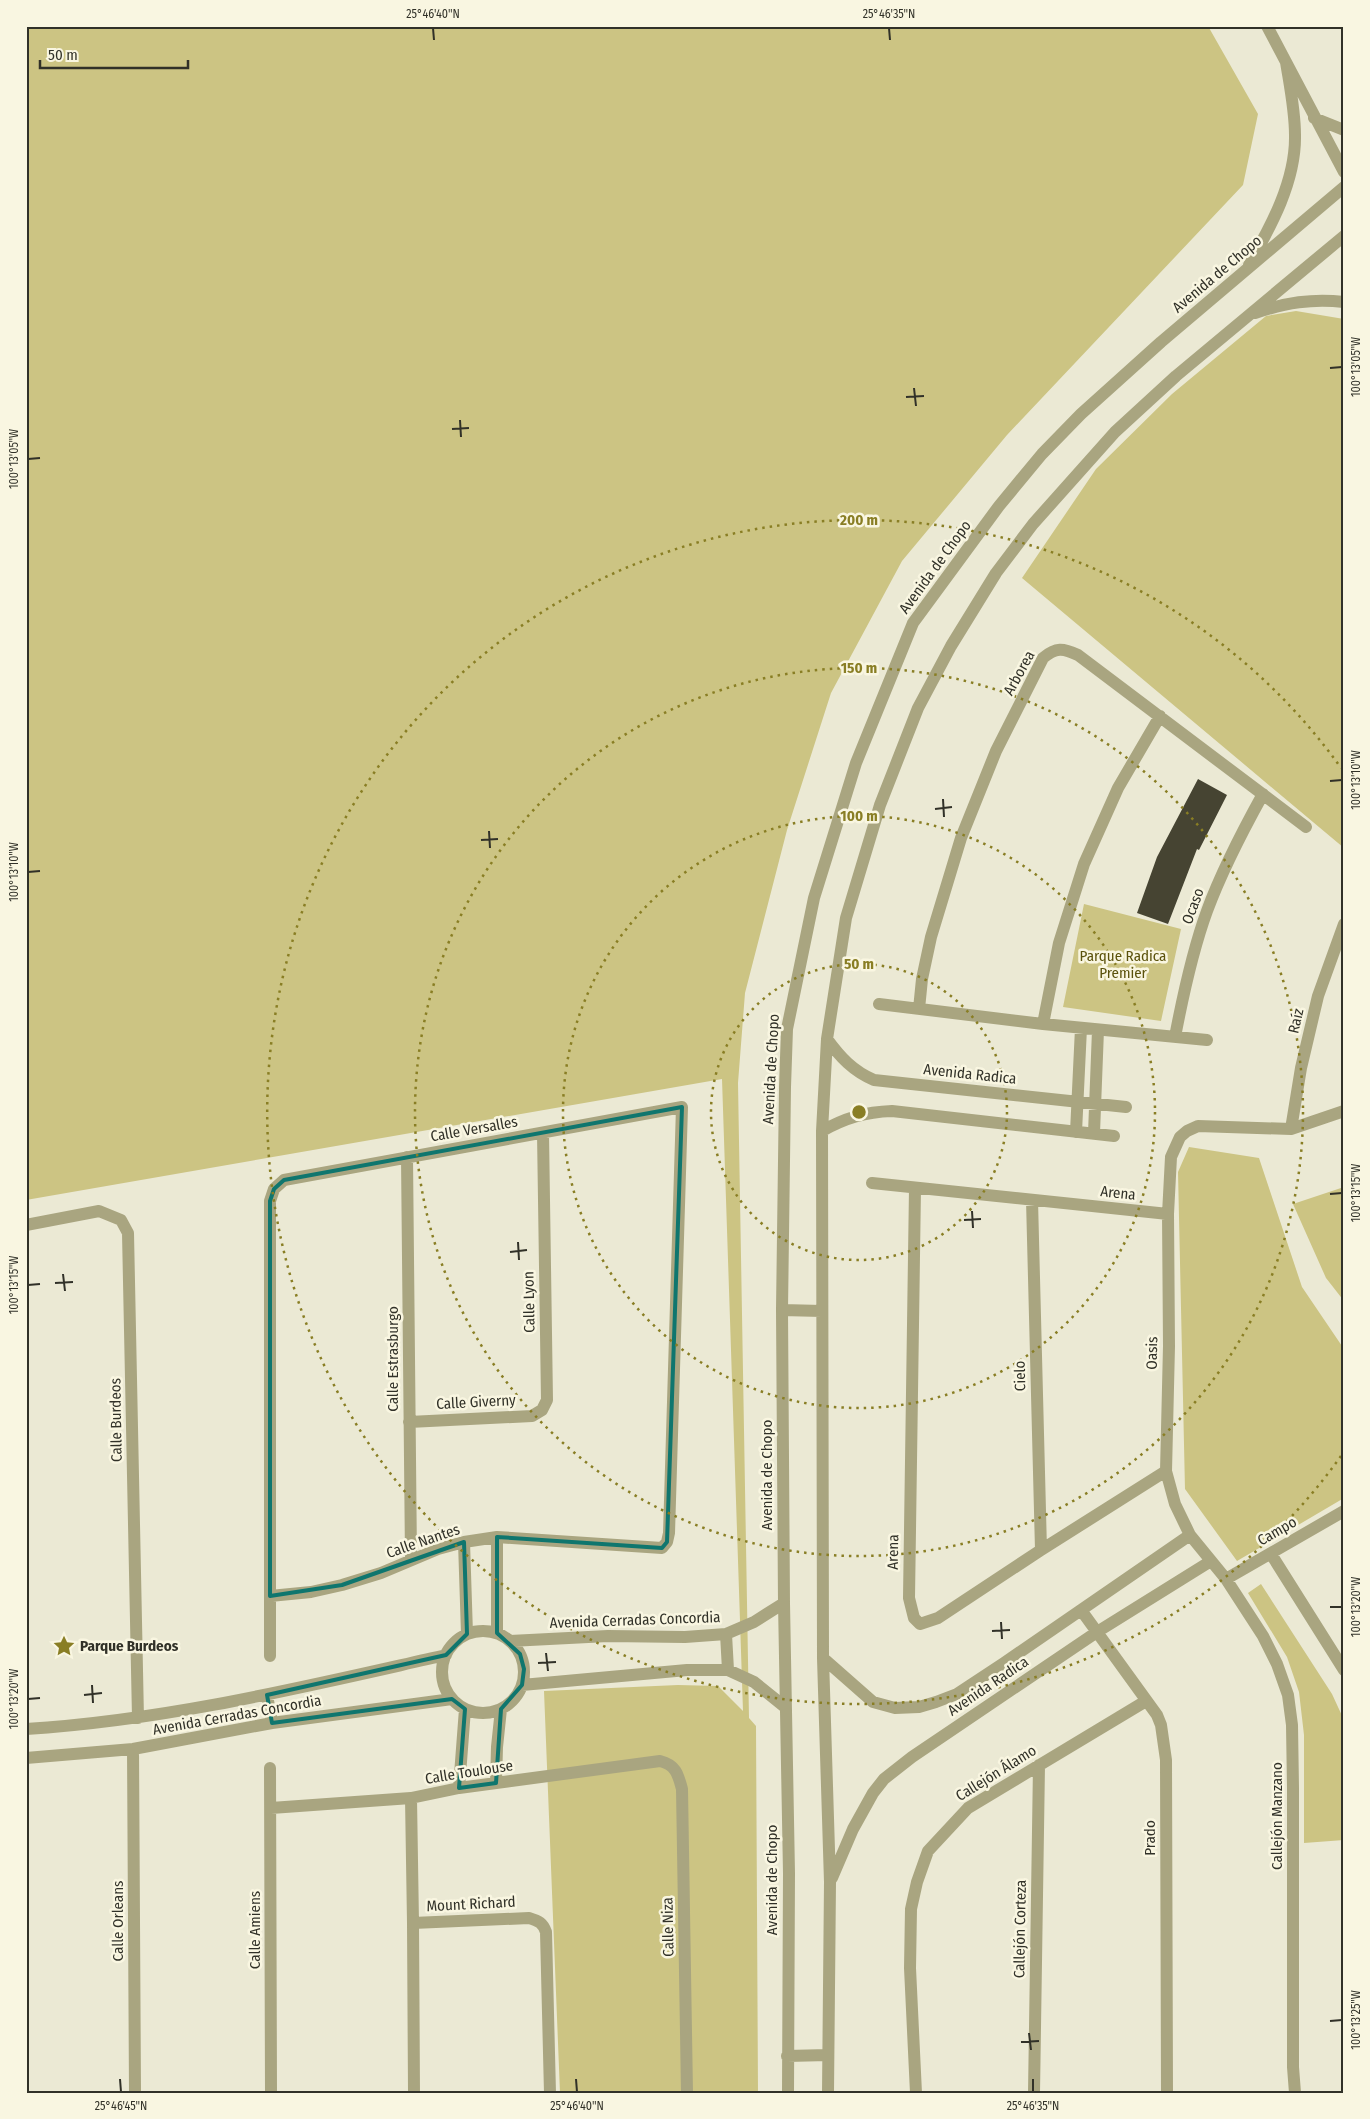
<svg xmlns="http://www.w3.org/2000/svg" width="1370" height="2119" viewBox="0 0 1370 2119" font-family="'Fira Sans Condensed',sans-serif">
<rect width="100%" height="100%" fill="#ebe9d4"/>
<path fill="#ccc483" d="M26 26H1208L1258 114 1243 185 1007 435 902 561 831 693 787 830 745 993 738 1083 749 1718 756 1726 758 2093H560L544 1691 678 1685 718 1686 743 1711 722 1079 26 1200Z
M1296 311 1344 319V848L1022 578 1096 469 1172 394 1266 316Z
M1084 904 1181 929 1161 1021 1063 1007Z
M1189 1147 1259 1158 1302 1287 1344 1349V1498L1237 1561 1185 1489 1178 1172Z
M1344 1187V1301L1326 1278 1293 1204Z
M1261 1584 1332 1694 1344 1720V1840L1304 1843V1735L1299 1692 1287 1657 1248 1593Z"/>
<path fill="#464432" d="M1198 779 1227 795 1199 850 1197 849 1168 924 1137 913 1157 857Z"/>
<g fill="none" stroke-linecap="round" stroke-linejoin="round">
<path stroke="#a9a580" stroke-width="12" d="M1267 26 1344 172
M1314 118 1344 130
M1249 265C1271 226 1296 181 1295 135 1295 111 1290 87 1286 62
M1255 313C1285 303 1312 298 1344 302
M879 1004 1043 1024 1207 1040
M919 1009 922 979 931 937 961 838 996 751 1043 658C1056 647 1063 648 1078 655L1306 827
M1043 1024 1059 943 1084 864 1118 788 1160 716
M1175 1037C1183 995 1192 952 1207 911 1222 870 1242 832 1263 794
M827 1039C840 1057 853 1071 874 1080L1126 1107
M1291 1129 1301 1068 1318 996 1344 924
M822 1131C845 1118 865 1112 892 1111L1114 1136
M1076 1132 1081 1028
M1094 1133 1098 1030
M407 1157 411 1559
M872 1183 1168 1214
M915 1188 909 1598 914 1618 920 1624 938 1618 1041 1550 1166 1471
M1032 1200 1041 1550
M26 1225 99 1211 121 1220 128 1233 138 1718
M782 1310 822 1311
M409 1422 532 1416 542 1410 547 1400 543 1133
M497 1537V1633
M464 1542 467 1634
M1271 1554 1344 1670
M1226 1579 1344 1511
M270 1596 311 1592 342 1585 381 1573 438 1549 464 1542 497 1537 662 1548 667 1542 669 1533 682 1107 284 1180 274 1189 270 1201V1656
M1081 1610 1157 1715 1161 1725 1166 1760 1167 2093
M442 1672a41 41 0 1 1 82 0a41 41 0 1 1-82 0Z
M726 1634 728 1670
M510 1641 608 1636 685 1637 726 1634 754 1622 784 1603
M823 1658 873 1702 895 1708 919 1707 936 1702 957 1694 1004 1663 1190 1535
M522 1685 687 1670H728L754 1682 785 1707
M267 1695 272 1723
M26 1729C169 1720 307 1686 446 1655
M133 1749 135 2093
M26 1758 133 1749 272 1723 452 1699
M270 1768 271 2093
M496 1783 497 1747 501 1709
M459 1788 465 1709
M411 1798 413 1923 414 2093
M271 1808 411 1798 459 1788 660 1761C676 1765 678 1774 682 1789L687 2093
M832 1878 853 1829 873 1793 884 1779 912 1757 1097 1632 1211 1561
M413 1923 529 1918C539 1921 543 1923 546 1932L550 2093
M787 2056 828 2055
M788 2093 789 1873 784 1603 782 1310 785 1087 787 1029 814 898 856 763 913 623 999 506 1042 454 1081 414 1161 342 1344 187
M828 2093 830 1882 823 1658 822 1131 827 1039 846 918 880 805 918 708 951 646 996 573 1033 524 1115 432 1176 376 1344 236
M916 2093 910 1968 911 1909 917 1882 928 1851 968 1808 1146 1701
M1034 2093 1039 1765
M1295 2093 1293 2067V1788L1292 1725 1288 1695 1277 1664 1263 1636 1226 1579 1190 1535 1175 1504 1166 1471 1169 1346 1168 1214 1171 1157 1180 1137 1187 1131 1198 1126 1291 1129 1344 1111"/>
</g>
<path fill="none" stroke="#0f766e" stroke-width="4" stroke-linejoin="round" d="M682 1107 667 1542 662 1548 497 1537V1633L520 1654 524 1669 522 1685 501 1709 496 1783 459 1788 465 1709 452 1699 272 1723 267 1695 446 1655 467 1634 464 1542 342 1585 270 1596V1201L274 1189 284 1180Z"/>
<path fill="none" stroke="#313128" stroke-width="2" d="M433 28 434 40M889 28 890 40M1330 368 1342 367M914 388 916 406M906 397 924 396M460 420 461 437M452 429 469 428M28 459 40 458M1330 781 1342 780M943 799 944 817M935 809 952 807M489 831 490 848M481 840 498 839M28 872 40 871M1330 1194 1342 1193M972 1211 973 1228M964 1220 981 1219M518 1242 519 1260M510 1252 527 1250M63 1274 65 1291M55 1283 73 1282M28 1285 40 1284M1330 1607H1342M1001 1622 1002 1639M992 1631 1010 1630M546 1653 548 1671M538 1663 556 1662M92 1685 93 1703M84 1695 102 1693M28 1699 40 1698M1330 2021 1342 2020M1029 2033 1031 2050M1021 2042 1039 2041M120 2079 121 2092M576 2079 577 2092M1033 2079V2092"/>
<g fill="none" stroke="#897e24" stroke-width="2.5" stroke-dasharray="2.5 5">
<circle cx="859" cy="1112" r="148"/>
<circle cx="859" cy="1112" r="296"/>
<circle cx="859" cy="1112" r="444"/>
<path d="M1341 1456A592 592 0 1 1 1341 768"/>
</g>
<defs>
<g id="sight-bare" transform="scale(1.725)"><path d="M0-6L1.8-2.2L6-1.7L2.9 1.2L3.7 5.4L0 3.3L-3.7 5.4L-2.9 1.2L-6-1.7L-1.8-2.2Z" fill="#897e24" stroke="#f9f6e1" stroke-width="2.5" paint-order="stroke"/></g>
</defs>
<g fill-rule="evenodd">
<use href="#sight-bare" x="64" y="1646"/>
</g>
<g text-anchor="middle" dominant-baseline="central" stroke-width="5" stroke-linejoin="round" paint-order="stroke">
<g font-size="15" fill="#313128" stroke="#f9f6e1">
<text transform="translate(1217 274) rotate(-40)">Avenida de Chopo</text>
<text transform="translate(935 567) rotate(-54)">Avenida de Chopo</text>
<text transform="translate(1019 673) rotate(-61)">Arborea</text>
<text transform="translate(1193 906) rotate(-70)">Ocaso</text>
<text transform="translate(1296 1021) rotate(-77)">Raíz</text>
<text transform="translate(771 1069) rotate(-87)">Avenida de Chopo</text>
<text transform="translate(970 1074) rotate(6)">Avenida Radica</text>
<text transform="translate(474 1129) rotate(-10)">Calle Versalles</text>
<text transform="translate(1118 1193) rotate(6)">Arena</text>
<text transform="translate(529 1302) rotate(-91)">Calle Lyon</text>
<text transform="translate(1152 1353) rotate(-89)">Oasis</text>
<text transform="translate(393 1359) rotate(-90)">Calle Estrasburgo</text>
<text transform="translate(1020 1376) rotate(-91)">Cielo</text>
<text transform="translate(476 1402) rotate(-3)">Calle Giverny</text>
<text transform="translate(116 1420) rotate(-91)">Calle Burdeos</text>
<text transform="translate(767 1475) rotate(-90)">Avenida de Chopo</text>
<text transform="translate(1277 1531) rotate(-30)">Campo</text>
<text transform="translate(423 1541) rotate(-19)">Calle Nantes</text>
<text transform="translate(893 1552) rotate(-89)">Arena</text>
<text transform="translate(635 1620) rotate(-2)">Avenida Cerradas Concordia</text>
<text transform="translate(988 1686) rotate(-34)">Avenida Radica</text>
<text transform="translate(237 1715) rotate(-10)">Avenida Cerradas Concordia</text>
<text transform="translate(469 1772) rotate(-9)">Calle Toulouse</text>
<text transform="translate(996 1773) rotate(-32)">Callejón Álamo</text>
<text transform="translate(1277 1816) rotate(-90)">Callejón Manzano</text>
<text transform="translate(1150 1838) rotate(-90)">Prado</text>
<text transform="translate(772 1880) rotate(-90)">Avenida de Chopo</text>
<text transform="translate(471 1904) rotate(-3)">Mount Richard</text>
<text transform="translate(118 1921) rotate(-90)">Calle Orleans</text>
<text transform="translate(668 1927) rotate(-91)">Calle Niza</text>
<text transform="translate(1020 1929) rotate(-89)">Callejón Corteza</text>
<text transform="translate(255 1930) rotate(-90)">Calle Amiens</text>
</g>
<g font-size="15" fill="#5b520c" stroke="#f9f6e1">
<text x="1123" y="956">Parque Radica<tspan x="1123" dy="17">Premier</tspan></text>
</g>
<g font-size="15" font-weight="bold" fill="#313128" stroke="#f9f6e1" text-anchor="start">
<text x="80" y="1646">Parque Burdeos</text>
</g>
</g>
<circle cx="859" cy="1112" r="8" fill="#897e24" stroke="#f9f6e1" stroke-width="2.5"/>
<g font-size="15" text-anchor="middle" font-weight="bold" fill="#897e24" stroke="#f9f6e1" stroke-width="5" stroke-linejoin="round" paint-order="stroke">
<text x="859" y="525">200 m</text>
<text x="859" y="673">150 m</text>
<text x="859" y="821">100 m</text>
<text x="859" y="969">50 m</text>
</g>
<rect width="1370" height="2119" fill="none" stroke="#f9f6e1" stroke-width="55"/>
<path d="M40 60v8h148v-8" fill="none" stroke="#313128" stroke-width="2.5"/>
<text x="48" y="60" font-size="15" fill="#313128" stroke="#f9f6e1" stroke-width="4" paint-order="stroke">50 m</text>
<rect x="28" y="28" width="1314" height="2064" fill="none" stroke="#313128" stroke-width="2"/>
<g font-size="12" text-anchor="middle" fill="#313128">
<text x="433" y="18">25°46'40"N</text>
<text x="889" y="18">25°46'35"N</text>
<text transform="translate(1356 367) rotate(-90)" y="4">100°13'05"W</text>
<text transform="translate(14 459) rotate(-90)" y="4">100°13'05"W</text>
<text transform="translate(1356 780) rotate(-90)" y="4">100°13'10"W</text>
<text transform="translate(14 872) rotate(-90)" y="4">100°13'10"W</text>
<text transform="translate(1356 1193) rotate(-90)" y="4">100°13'15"W</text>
<text transform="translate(14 1285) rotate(-90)" y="4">100°13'15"W</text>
<text transform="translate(1356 1607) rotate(-90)" y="4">100°13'20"W</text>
<text transform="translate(14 1699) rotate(-90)" y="4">100°13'20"W</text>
<text transform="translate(1356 2020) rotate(-90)" y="4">100°13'25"W</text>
<text x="121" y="2110">25°46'45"N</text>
<text x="577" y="2110">25°46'40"N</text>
<text x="1033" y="2110">25°46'35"N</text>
</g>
</svg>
